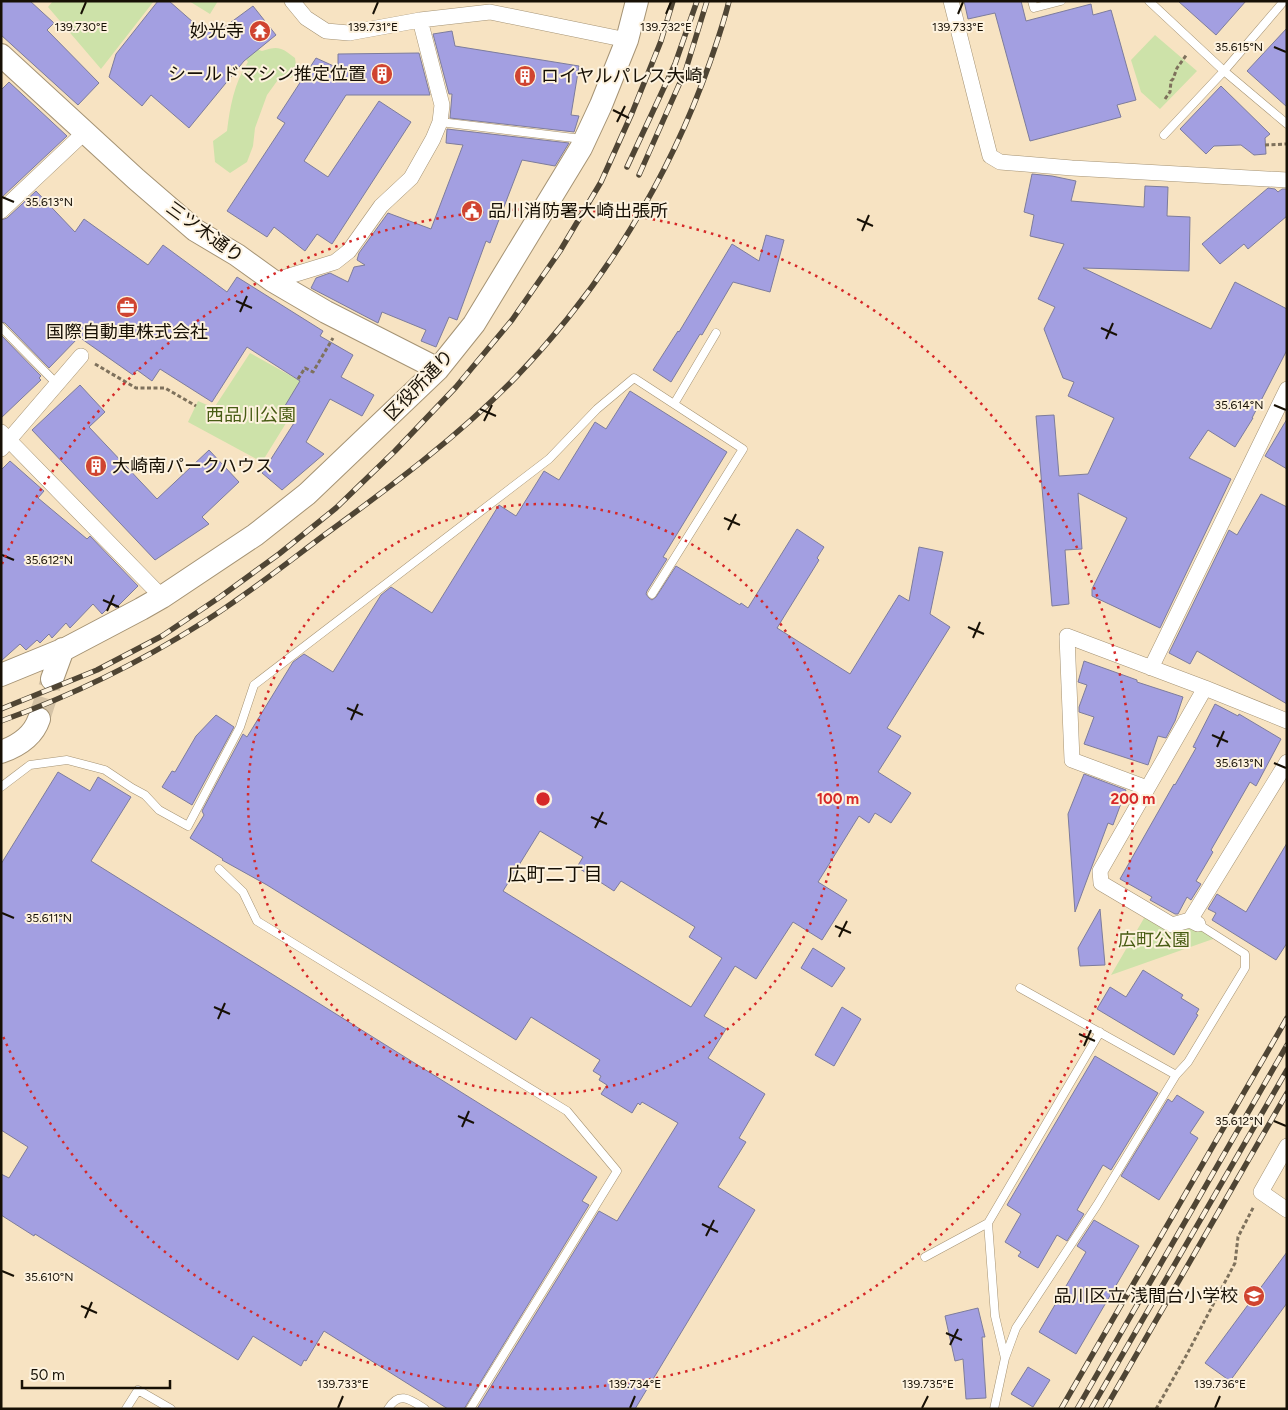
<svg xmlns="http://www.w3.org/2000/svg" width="1288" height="1410" viewBox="0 0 1288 1410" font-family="Figtree,'Noto Sans JP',sans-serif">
<rect width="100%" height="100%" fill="#f7e3c2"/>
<path fill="#cde2a9" d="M53 1H154L101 69 48 7Z
M189 1H218L210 14Z
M1155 35 1197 71 1160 109 1141 92 1131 60Z
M244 45 262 51C279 45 282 48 295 58L297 72 291 78 280 77 267 95 255 128 253 146 247 162 230 173 215 162 213 141 227 131C230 107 234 83 248 62L240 52Z
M250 353 309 386 262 462 188 422 198 401 214 408Z
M1147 913 1190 923 1214 938 1213 939 1111 975Z"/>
<path fill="#a39fe1" stroke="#7d7c9c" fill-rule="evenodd" d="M1 1H30L54 23 47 30 99 83 78 105 1 35Z
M158 1H169L202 30 206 26 215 34 253 6 276 35 244 61 189 128 151 95 142 106 109 77 116 54Z
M964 1H1021L1026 21 1091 4 1093 15 1111 10 1136 100 1117 105 1121 117 1030 141 995 13 968 19Z
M1178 1H1246L1216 35Z
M1287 28V107L1247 71Z
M452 31 455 46 579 66 571 115 579 116 574 132 450 118 452 94H449L433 34Z
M419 53 430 95H346L304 161 328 177 379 101 411 122 332 244 317 234 305 251 274 227 267 237 227 211 285 123 277 118 316 58 338 68V54Z
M9 82 67 136 1 198V90Z
M1221 86 1270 134 1265 138 1266 154 1254 155 1241 145 1214 146 1206 154 1180 129Z
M447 129 569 143 555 166 522 160 490 243 486 241 457 320 449 317 436 347 421 341 426 330 382 312 378 323 311 288 316 278 330 273 348 282 354 267 365 265 357 260 359 253 388 213 431 229 463 145 446 143Z
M1032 174 1052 176 1076 181 1071 201 1144 207 1145 186 1168 187 1167 216 1190 217 1189 271 1083 268 1211 329 1235 282 1287 309V350L1252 418H1253L1235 447 1208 430 1189 458 1231 479 1160 628 1092 596V589L1127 518 1078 493 1082 549 1065 550 1069 604 1052 606 1036 416 1054 415 1059 476 1088 474 1114 418 1068 396 1074 382 1063 378 1044 329 1055 307 1038 299 1064 244 1030 236 1034 215 1024 212Z
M1268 188 1275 189 1278 192 1282 189H1287V216L1248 249 1244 244 1220 264 1202 244Z
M36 191 75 232 84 219 148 265 163 245 227 292 237 277 323 331 320 336 353 355 341 377 374 395 362 416 330 399 306 442 324 454 282 490 262 473 294 423 280 414 300 381 247 347 212 402 160 369 152 381 137 370 133 375 79 337 49 368 5 323 1 322V220L7 218Z
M766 235 784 240 770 292 733 282 702 335 700 334 671 382 653 370 678 331 679 332 732 244 759 261Z
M1 335 41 376 39 378 41 380 1 418Z
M80 385 105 412 89 427 157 499 209 450 239 482 202 517 209 524 155 560 32 430Z
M630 391 727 452 663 557 667 559 647 591 646 594 649 598 652 600 656 597 676 566 740 605 741 603 748 608 797 529 824 547 817 558 819 560 777 628 850 674 899 595 909 601 919 547 943 552 930 614 950 627 887 728 901 736 878 772 911 793 891 823 875 813 869 823 859 816 818 882 847 900 822 940 793 922 756 979 735 966 704 1016 726 1029 708 1058 765 1094 739 1138 746 1142 718 1187 755 1210 635 1409H477L599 1211 617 1221 678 1123 642 1102 640 1105 638 1103 632 1113 601 1094 607 1085 599 1080 601 1076 593 1071 600 1060 531 1017 516 1040 267 885 222 860 223 859 190 838 204 815 202 811 243 734 247 737 293 662 304 654 333 672 381 595 391 587 432 613 499 505 516 516 544 471 559 480 595 422 606 429ZM540 831 583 857 577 867 614 891 621 881 695 927 689 937 722 958 691 1007 503 891Z
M1287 419V469L1265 456Z
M10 461 44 491 38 498 87 539 90 536 138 586 116 608 112 604 102 614 93 604 70 628 66 623 52 638 49 634 40 643 37 640 26 650 20 644 1 661V470Z
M1261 494 1287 507V704L1197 651 1190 664 1169 653 1229 530 1237 535Z
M1084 661 1137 680V682L1183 697 1175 721 1166 738 1158 736 1148 765 1084 744 1094 717 1079 712V707L1087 685 1078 682Z
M1215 704 1238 716 1239 714 1281 739 1256 786 1250 782 1211 850 1213 852 1196 881 1201 884 1191 900 1187 897 1178 914H1175L1150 900 1152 897 1120 879 1174 784 1175 785 1196 748 1193 747Z
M216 715 234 727 192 805 162 787 172 771 175 772 196 736Z
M58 772 90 791 98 777 131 797 91 861 597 1177 582 1201 589 1205 464 1409H448L324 1331 306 1361 304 1360 301 1366 253 1336 238 1360 35 1234 34 1236 1 1215V1174L9 1178 28 1147 1 1130V864Z
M1084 774 1126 790 1113 825 1108 823 1075 912 1068 814Z
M1287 843V943L1276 960 1212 920 1216 913 1208 909 1217 894 1246 912Z
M1100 909 1105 965 1080 966 1078 948Z
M813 948 845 968 832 987 801 968Z
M1143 970 1183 995 1181 998 1199 1009 1196 1014 1198 1015 1174 1055 1097 1009 1110 987 1126 997Z
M842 1007 861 1019 834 1066 815 1055Z
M1095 1056 1158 1093 1111 1170 1103 1165 1077 1210 1084 1214 1067 1241 1057 1235 1038 1268 1018 1256 1021 1252 1005 1242 1021 1214 1007 1205Z
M1177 1095 1204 1112 1190 1133 1198 1138 1159 1200 1121 1176 1168 1099 1172 1102Z
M1094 1220 1139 1246 1076 1354 1039 1332 1086 1252 1077 1246Z
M1287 1252V1303L1230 1381 1205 1363Z
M978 1308 985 1337H982L986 1398 966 1399 963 1359 955 1361 945 1316Z
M1028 1367 1050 1380 1033 1407 1011 1394Z"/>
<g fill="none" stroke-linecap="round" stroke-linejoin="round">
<path stroke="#d5c3a6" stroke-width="22" stroke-dasharray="22 11" stroke-linecap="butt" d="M39 719 52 679"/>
<g stroke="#a59374" stroke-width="9">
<path id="lane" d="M1032 1 1034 8 1061 1
M1149 1 1224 71 1287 124
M440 122 582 139
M1164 135 1224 71 1284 1
M1 327 57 384
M674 404 716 333
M1 787 30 765 67 760 105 770 132 788 145 795 159 810 188 826 240 727 254 685 549 459 597 409 634 378 743 449 652 594
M219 869 243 892 257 921 567 1111 617 1171 470 1409
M1020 988 1176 1075 1188 1062 1245 968V954L1198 924
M988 1223 995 1316 1005 1358 994 1409
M925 1257 988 1223 1100 1032
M1005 1358 1016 1328 1097 1205 1176 1075
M126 1409 138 1390 171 1409
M388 1409C399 1390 411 1400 425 1409"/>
</g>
<g stroke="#a59374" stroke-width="16">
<path id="street" d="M292 1 306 18 326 31 349 33 420 20 490 12 627 40
M951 1 990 156 1000 162 1072 168 1287 180
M1 211 85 132
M273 281 335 262 349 251 381 206 411 178 433 139 440 122 442 105 420 20
M1 432 162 597
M1 449 81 356
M1151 668 1287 389
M1147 788 1072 760 1067 636 1205 688 1287 721
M1190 920 1172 925 1101 883 1100 871 1205 688
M1198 924 1190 920 1287 762
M1287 1146 1261 1192 1287 1210"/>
</g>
<g stroke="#a59374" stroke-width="24">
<path id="secondary" d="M1 55 136 179 195 230 237 255 273 281 326 312 438 369
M1 675 67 648 141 609 162 597 255 535 307 494 438 369 474 324 581 148 601 105 627 40 637 1
M52 679 63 649
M1 752C18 746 33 737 39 719"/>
</g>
<path stroke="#7e715c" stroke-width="3" stroke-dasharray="4 2.5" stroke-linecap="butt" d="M1165 99 1170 92 1171 81 1173 79 1177 68 1187 54
M1265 145 1287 144
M95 364 136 388H165L196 406
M298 379 305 368 313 372 333 338
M1156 1409 1186 1356 1235 1263 1238 1237 1254 1206"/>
<use href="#lane" stroke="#fff" stroke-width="8"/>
<use href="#street" stroke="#fff" stroke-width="15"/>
<use href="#secondary" stroke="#fff" stroke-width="22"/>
<g stroke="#4f4534" stroke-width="5.5">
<path id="rail" d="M627 167 675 64 697 1
M639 175 686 69 707 1
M1 709 97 670 162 636 220 597 279 554 336 508 395 451 456 387 512 320 560 251 601 182 632 113 661 41 673 1
M1 721C71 696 139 663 202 623 244 597 283 566 323 536 390 487 458 437 516 377 602 288 669 179 710 62 717 42 724 22 729 1
M1061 1409 1287 1018
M1077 1409 1287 1045
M1091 1409 1287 1070
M1105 1409 1287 1093"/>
</g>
<use href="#rail" stroke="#fdf2de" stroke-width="4" stroke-dasharray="11" stroke-linecap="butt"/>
</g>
<path fill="none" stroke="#171005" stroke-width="2" d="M81 14 86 2M373 14 378 2M666 14 671 2M958 14 963 2M1274 47 1286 52M613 110 629 118M617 122 625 106M2 197 14 202M857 219 873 226M862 231 869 215M236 301 252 308M240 312 247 296M1101 328 1117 335M1106 339 1113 323M1274 405 1286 410M480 409 496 416M484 421 492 405M724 518 740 525M728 530 736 514M2 555 14 560M103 600 119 607M107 611 114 595M968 627 984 634M973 638 980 622M347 708 363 715M351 720 358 704M1212 735 1228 742M1217 747 1224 731M1274 763 1286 768M591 817 607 824M595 828 603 812M2 913 14 918M835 926 851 933M839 937 847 921M214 1007 230 1014M218 1019 225 1003M1079 1034 1095 1041M1084 1046 1091 1030M458 1116 474 1123M1274 1121 1286 1126M462 1127 469 1111M702 1224 718 1232M706 1236 714 1220M2 1271 14 1276M81 1306 97 1313M85 1318 92 1302M946 1333 962 1340M950 1345 958 1329M338 1408 343 1396M630 1408 635 1396M922 1408 928 1396M1215 1408 1220 1396"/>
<g fill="none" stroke="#d62828" stroke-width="2.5" stroke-dasharray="2.5 5">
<circle cx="543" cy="799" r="295"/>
<path d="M2 564A590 590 0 1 1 2 1034"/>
</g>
<defs>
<g id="temple-disc" transform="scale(1.125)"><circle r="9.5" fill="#d04430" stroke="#fdf2de"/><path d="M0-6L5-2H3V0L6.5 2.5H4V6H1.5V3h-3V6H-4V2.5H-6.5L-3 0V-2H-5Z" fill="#fff"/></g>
<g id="building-disc" transform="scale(1.125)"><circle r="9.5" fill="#d04430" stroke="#fdf2de"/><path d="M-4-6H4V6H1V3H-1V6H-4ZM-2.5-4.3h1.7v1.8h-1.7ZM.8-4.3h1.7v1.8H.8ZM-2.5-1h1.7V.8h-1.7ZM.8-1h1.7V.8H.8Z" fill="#fff"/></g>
<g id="civic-disc" transform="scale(1.125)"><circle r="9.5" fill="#d04430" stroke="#fdf2de"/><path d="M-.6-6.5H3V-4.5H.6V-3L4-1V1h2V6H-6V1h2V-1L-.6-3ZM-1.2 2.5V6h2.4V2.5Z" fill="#fff"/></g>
<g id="office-disc" transform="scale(1.125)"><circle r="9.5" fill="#d04430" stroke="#fdf2de"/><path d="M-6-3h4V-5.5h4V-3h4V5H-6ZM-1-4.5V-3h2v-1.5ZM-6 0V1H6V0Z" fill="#fff"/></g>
<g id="school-disc" transform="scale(1.125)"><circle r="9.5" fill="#d04430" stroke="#fdf2de"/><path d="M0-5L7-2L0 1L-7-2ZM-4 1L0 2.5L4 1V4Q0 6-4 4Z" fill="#fff"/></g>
</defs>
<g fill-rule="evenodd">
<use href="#temple-disc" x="260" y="31"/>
<use href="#building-disc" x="382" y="74"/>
<use href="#building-disc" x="525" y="76"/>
<use href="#civic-disc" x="472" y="211"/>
<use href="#office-disc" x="127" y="307"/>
<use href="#building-disc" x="96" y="466"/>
<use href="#school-disc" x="1254" y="1296"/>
</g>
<g text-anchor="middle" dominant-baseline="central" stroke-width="4" stroke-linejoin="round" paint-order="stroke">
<g font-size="18" fill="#171005" stroke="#fdf2de" text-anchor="end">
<text x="244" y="31">妙光寺</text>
<text x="366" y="74">シールドマシン推定位置</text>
<text x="541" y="76" text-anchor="start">ロイヤルパレス大崎</text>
<text x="488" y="211" text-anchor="start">品川消防署大崎出張所</text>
<text x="127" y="332" text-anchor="middle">国際自動車株式会社</text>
<text x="112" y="466" text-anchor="start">大崎南パークハウス</text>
<text x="1238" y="1296">品川区立 浅間台小学校</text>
</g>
<g font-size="18" fill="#171005" stroke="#fdf2de">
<text transform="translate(205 232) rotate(36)">三ツ木通り</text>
<text transform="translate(419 385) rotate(-46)">区役所通り</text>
</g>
<g font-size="18" fill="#485c14" stroke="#fdf2de">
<text x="251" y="415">西品川公園</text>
<text x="1154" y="940">広町公園</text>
</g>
<g font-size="19" fill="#171005" stroke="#fdf2de">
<text x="555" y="874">広町二丁目</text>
</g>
</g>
<g font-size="12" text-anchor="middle" fill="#171005" stroke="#fdf2de" stroke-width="4" stroke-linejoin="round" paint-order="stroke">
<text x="81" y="31">139.730°E</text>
<text x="373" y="31">139.731°E</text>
<text x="666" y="31">139.732°E</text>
<text x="958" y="31">139.733°E</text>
<text x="1239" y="51">35.615°N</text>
<text x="49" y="206">35.613°N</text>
<text x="1239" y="409">35.614°N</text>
<text x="49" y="564">35.612°N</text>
<text x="1239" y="767">35.613°N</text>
<text x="49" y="922">35.611°N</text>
<text x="1239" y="1125">35.612°N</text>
<text x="49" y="1281">35.610°N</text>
<text x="343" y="1388">139.733°E</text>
<text x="635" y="1388">139.734°E</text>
<text x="928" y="1388">139.735°E</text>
<text x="1220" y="1388">139.736°E</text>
</g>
<circle cx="543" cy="799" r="8" fill="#d62828" stroke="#fdf2de" stroke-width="2.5"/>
<g font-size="15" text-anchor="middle" font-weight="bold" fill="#d62828" stroke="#fdf2de" stroke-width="4" stroke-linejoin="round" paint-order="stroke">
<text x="838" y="804">100 m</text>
<text x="1133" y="804">200 m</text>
</g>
<rect width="1288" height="1410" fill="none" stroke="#171005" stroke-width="5"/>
<path d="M22 1380v8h148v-8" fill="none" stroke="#171005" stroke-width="2.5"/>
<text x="30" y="1380" font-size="15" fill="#171005" stroke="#fdf2de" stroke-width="4" paint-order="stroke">50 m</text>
</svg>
